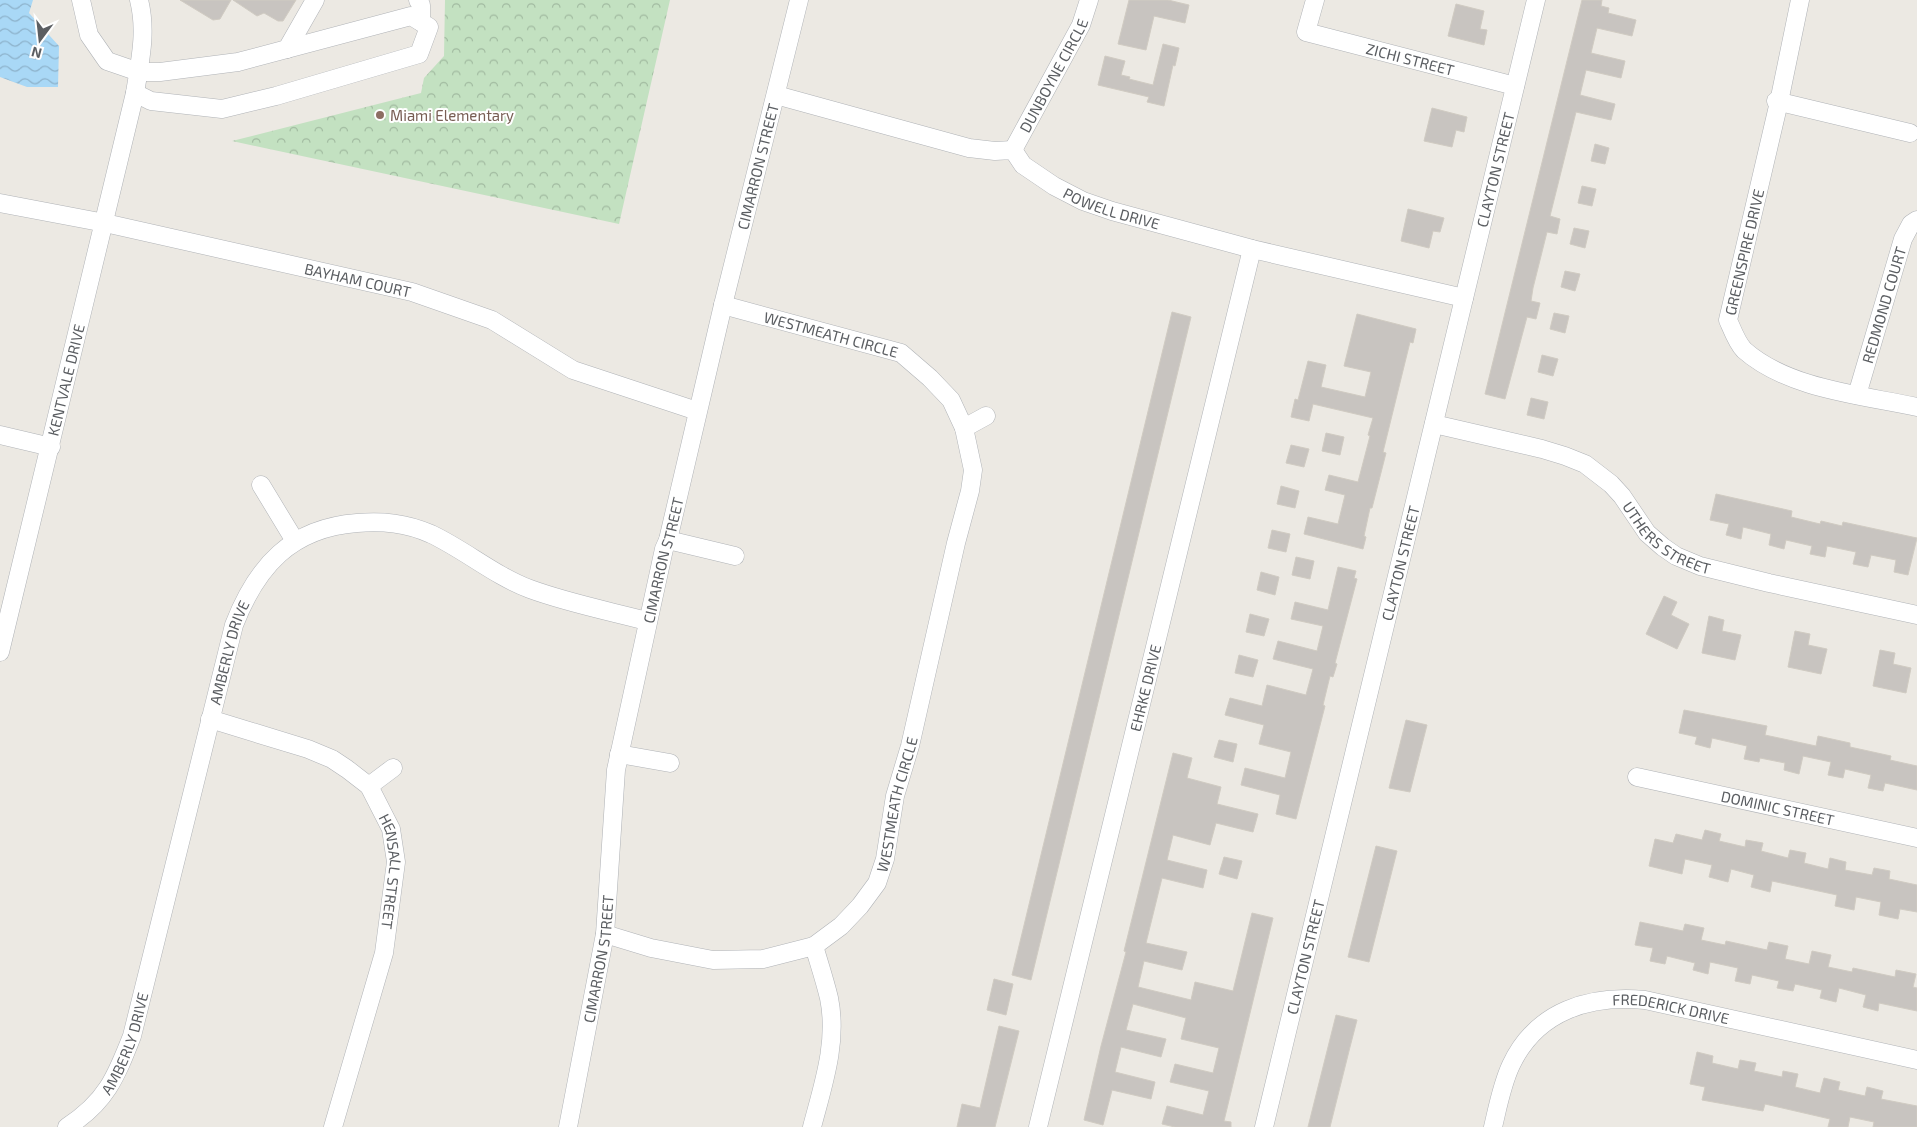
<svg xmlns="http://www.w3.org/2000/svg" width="1917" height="1127" viewBox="0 0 1917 1127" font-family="'Exo 2',sans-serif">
<defs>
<pattern id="forest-crowns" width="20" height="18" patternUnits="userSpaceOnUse" patternTransform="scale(1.25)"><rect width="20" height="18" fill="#c3e1c1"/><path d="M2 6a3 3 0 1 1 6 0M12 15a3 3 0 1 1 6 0" fill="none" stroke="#a1baa0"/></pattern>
<pattern id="water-waves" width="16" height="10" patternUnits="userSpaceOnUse" patternTransform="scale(1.25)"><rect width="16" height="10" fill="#a9d8f6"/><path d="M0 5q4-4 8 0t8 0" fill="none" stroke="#8db2cb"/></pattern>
</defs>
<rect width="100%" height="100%" fill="#ece9e3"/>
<path fill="url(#forest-crowns)" d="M445 0H670L619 224 232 141 421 93 424 78 444 56Z"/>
<path fill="url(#water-waves)" d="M0 0H33L29 13 59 46 58 87H27L0 77Z"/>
<path fill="#c8c4c0" stroke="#d0cbc2" d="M180 0H231L220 19 213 20Z
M233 0H296L283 21H278L264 13 257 16Z
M1129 0H1168L1189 5 1185 23 1154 16 1146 50 1118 44Z
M1582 0H1602L1601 6 1609 8 1608 13 1636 20 1632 36 1597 28 1591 53 1625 61 1621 78 1586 70 1580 95 1615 104 1611 120 1576 112 1550 216 1560 219 1557 234 1547 232 1533 288 1531 301 1540 303 1536 319 1527 317 1505 399 1485 394Z
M1456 4 1484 11 1480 29 1487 30 1484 45 1448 36Z
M1163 44 1179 48 1175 66 1173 65 1164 106 1147 102 1149 97 1098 85 1105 56 1125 61 1121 75 1130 77 1129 79 1153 85Z
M1432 108 1467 117 1464 132 1456 130 1452 147 1424 141Z
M1595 144 1609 148 1605 164 1591 161Z
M1582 186 1596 189 1592 206 1578 203Z
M1408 209 1444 218 1440 232 1433 231 1429 248 1401 241Z
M1574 228 1589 231 1585 248 1570 244Z
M1565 271 1580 274 1575 291 1561 287Z
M1172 312 1191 317 1031 980 1012 975Z
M1554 313 1569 316 1565 333 1550 329Z
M1357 314 1416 329 1413 343 1410 342 1383 452 1386 453 1372 508H1370L1364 536 1366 537 1363 549 1304 534 1308 517 1338 524 1345 495 1325 490 1329 475 1358 482 1370 436 1368 435 1373 418 1313 404 1309 421 1291 417 1295 399 1298 400 1308 361 1326 365 1321 387 1365 397 1371 372 1344 366Z
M1542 355 1558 359 1553 376 1538 372Z
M1531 398 1548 402 1544 419 1527 415Z
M1326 433 1344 437 1340 455 1322 451Z
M1291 445 1309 449 1304 467 1286 463Z
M1281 486 1299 491 1295 508 1277 504Z
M1716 494 1792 511 1791 517 1820 524 1821 521 1842 526 1843 522 1917 538 1908 575 1894 572 1896 560 1871 555 1868 567 1853 564 1856 552 1827 546 1825 557 1810 554 1812 546 1786 540 1784 549 1769 545 1771 534 1743 527 1741 539 1726 535 1729 524 1710 520Z
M1272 530 1290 534 1286 552 1268 548Z
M1296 557 1314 561 1310 579 1292 575Z
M1338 567 1356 571 1354 578 1357 579 1335 663 1337 664 1333 677 1330 676 1323 705 1325 706 1296 819 1276 814 1280 795 1241 785 1245 768 1285 778 1291 752 1259 744 1264 725 1225 715 1230 698 1262 706 1267 685 1306 695 1313 669 1273 659 1278 641 1317 651 1323 626 1291 619 1295 602 1328 610Z
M1261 572 1279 577 1275 595 1257 590Z
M1664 596 1677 602 1671 615 1689 624 1677 649 1646 634Z
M1250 614 1269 619 1264 636 1246 632Z
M1709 616 1724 620 1722 631 1741 635 1735 660 1702 653Z
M1795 631 1810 634 1808 645 1827 649 1821 674 1788 667Z
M1880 650 1895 653 1893 664 1911 668 1906 693 1873 686Z
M1239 655 1258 660 1253 677 1235 673Z
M1684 710 1767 726 1765 735 1816 746 1818 736 1850 743V747L1891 756 1890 760 1917 766V790L1885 783 1883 791 1868 788 1871 775 1845 769 1843 778 1828 775 1831 762 1803 756 1799 774 1784 770 1785 763 1760 758 1759 762 1744 759 1747 746 1712 738 1710 748 1695 744 1697 737 1679 733Z
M1406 720 1427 725 1410 792 1389 788Z
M1219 740 1237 744 1233 762 1214 757Z
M1173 753 1192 758 1187 778 1221 787 1217 804 1258 814 1253 832 1216 823 1210 845 1173 835 1167 860 1207 870 1203 888 1162 878 1146 943 1187 952 1182 970 1144 961 1138 987 1191 1000 1195 982 1233 991 1252 913 1273 918 1224 1121 1231 1122V1127H1175L1162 1124 1167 1106 1203 1115 1209 1091 1170 1082 1175 1064 1213 1073 1219 1048 1181 1039 1186 1018 1133 1004 1126 1030 1166 1039 1161 1057 1121 1047 1115 1072 1155 1082 1151 1099 1112 1090 1103 1125 1084 1120 1101 1046 1126 952 1124 951Z
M1705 830 1721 834 1719 841 1745 847 1746 840 1763 843 1761 851 1788 858 1790 850 1806 853 1804 863 1828 869 1830 858 1846 862 1845 870 1872 875 1874 868 1890 871 1889 879 1917 885V912L1900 909 1898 919 1879 915 1881 902 1856 897 1854 910 1835 906 1837 895 1772 881 1770 892 1751 887 1754 875 1731 869 1728 882 1709 877 1712 865 1685 859 1682 874 1649 866 1655 839 1673 843 1676 834 1702 840Z
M1376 846 1397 851 1369 962 1348 957Z
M1224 857 1242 861 1237 879 1219 874Z
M1640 922 1683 931 1685 924 1704 928 1701 940 1725 945 1726 941 1767 950 1769 942 1788 946 1785 959 1809 964 1812 951 1831 955 1828 967 1852 972 1853 968 1895 977 1896 970 1916 974 1913 987 1917 988V1011L1879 1003 1878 1011 1863 1007 1866 995 1839 988 1836 1002 1820 998 1822 990 1795 984 1793 991 1777 988 1779 981 1752 975 1750 984 1735 981 1738 968 1710 962 1708 974 1693 970 1695 963 1667 956 1665 964 1650 961 1653 948 1635 945Z
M994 979 1013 984 1006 1015 987 1010Z
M1336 1015 1357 1020 1350 1047 1330 1127H1308Z
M999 1026 1019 1031 995 1127H957L962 1104 980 1108Z
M1697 1052 1713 1056 1712 1063 1738 1069 1740 1060 1756 1063 1754 1071 1782 1077 1783 1071 1798 1074 1795 1087 1820 1093 1824 1078 1840 1082 1838 1090 1865 1096 1867 1087 1883 1091 1881 1099 1917 1106V1127H1873L1874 1122 1850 1117 1848 1127H1828L1830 1119 1765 1104 1763 1111 1702 1100 1705 1087 1690 1084Z"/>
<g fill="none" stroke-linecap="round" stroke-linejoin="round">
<g stroke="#b0b3b7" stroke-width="19">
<g id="minor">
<path d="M81 0 89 35 107 61 139 72H160L238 62 411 16 429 27 419 54 276 96 222 109 151 101 135 93"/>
<path d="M418 0 421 5V22"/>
<path id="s1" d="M1315 0 1306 32 1515 86"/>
<path d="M1800 0 1779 102 1728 320C1732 329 1737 343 1744 350 1788 389 1861 395 1917 407"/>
<path d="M287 49 315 0"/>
<path id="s2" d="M776 95 969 148 995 151 1013 150 1023 165 1054 186 1083 201 1112 211 1252 249 1464 298"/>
<path d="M1776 101 1910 133"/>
<path id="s3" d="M1013 150 1081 25 1089 0"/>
<path id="s4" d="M0 203 105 223 412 292 492 320 573 370 697 411"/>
<path id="s5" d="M723 305 901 353 930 378 951 400 964 428 986 416"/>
<path id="s6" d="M1857 395 1903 239 1911 224 1917 220"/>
<path id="s7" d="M1434 424 1542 449 1565 456 1585 464 1611 484 1622 496 1647 533 1663 547 1676 556 1700 566 1769 583 1917 615"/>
<path d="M0 435 51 447"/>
<path d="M261 485 295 541"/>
<path d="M668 540 735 556"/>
<path id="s8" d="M0 652 135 93C140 61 147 32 139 0"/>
<path id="s9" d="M210 719 308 749 332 759 347 769 369 786 391 829 396 862 384 953 333 1127"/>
<path d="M619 754 670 763"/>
<path id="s10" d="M1637 777 1917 838"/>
<path d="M369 786 393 768"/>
<path id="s11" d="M605 934 651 948 713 960 763 959 814 946 841 926 860 906 877 883 885 859 895 796 910 746 956 543 970 491 973 470 964 428"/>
<path id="s12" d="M67 1127C106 1102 116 1077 132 1036L234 625C257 566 291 528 357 523 383 521 406 523 431 534 465 550 495 576 530 589 568 603 609 611 647 621"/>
<path id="s13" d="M568 1127 605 934 616 770 664 549 668 540 723 305 799 0"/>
<path d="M812 1127C823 1085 838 1042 829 998 825 981 819 963 814 946"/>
<path id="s14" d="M1038 1127 1252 249"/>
<path id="s15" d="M1264 1127 1536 0"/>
<path id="s16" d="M1493 1127C1498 1106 1502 1084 1511 1065 1537 1010 1590 995 1645 1000L1917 1060"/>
</g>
</g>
<use href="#minor" stroke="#fff" stroke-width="18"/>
</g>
<circle fill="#8d6e63" stroke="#fff" stroke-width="2" cx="380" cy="115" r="5"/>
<g text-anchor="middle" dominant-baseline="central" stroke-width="4" stroke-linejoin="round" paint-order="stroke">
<g font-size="15" fill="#5b5e62" stroke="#fff">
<text stroke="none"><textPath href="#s1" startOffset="141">ZICHI STREET</textPath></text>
<text stroke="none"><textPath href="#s3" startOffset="85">DUNBOYNE CIRCLE</textPath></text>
<text stroke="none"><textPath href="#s13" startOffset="981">CIMARRON STREET</textPath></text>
<text stroke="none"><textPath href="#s15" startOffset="985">CLAYTON STREET</textPath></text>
<text stroke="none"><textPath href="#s2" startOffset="362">POWELL DRIVE</textPath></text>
<text transform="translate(1744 252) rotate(-77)">GREENSPIRE DRIVE</text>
<text stroke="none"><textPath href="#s4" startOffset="366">BAYHAM COURT</textPath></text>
<text stroke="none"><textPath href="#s6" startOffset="94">REDMOND COURT</textPath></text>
<text stroke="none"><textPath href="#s5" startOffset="112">WESTMEATH CIRCLE</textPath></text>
<text stroke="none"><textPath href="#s8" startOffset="280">KENTVALE DRIVE</textPath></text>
<text stroke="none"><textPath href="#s7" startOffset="269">UTHERS STREET</textPath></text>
<text stroke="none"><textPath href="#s13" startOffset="576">CIMARRON STREET</textPath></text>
<text stroke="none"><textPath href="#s15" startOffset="580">CLAYTON STREET</textPath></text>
<text stroke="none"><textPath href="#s12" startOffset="510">AMBERLY DRIVE</textPath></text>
<text stroke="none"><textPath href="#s14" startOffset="452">EHRKE DRIVE</textPath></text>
<text stroke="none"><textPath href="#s11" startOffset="385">WESTMEATH CIRCLE</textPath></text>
<text stroke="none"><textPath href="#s10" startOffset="144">DOMINIC STREET</textPath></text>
<text stroke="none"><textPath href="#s9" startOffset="265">HENSALL STREET</textPath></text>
<text stroke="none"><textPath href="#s15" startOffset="175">CLAYTON STREET</textPath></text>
<text stroke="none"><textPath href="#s13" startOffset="171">CIMARRON STREET</textPath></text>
<text stroke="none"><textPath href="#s16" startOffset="251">FREDERICK DRIVE</textPath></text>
<text stroke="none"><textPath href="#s12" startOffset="105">AMBERLY DRIVE</textPath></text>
</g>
<g font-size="15" fill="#785e54" stroke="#fff" text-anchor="start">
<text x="390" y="115">Miami Elementary</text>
</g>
</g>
<g transform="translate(40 40) rotate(195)" stroke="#ffffff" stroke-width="4" paint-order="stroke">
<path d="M0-4L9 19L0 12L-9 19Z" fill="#5b5e62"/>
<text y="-8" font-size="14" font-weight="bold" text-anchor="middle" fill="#5b5e62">N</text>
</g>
</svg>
